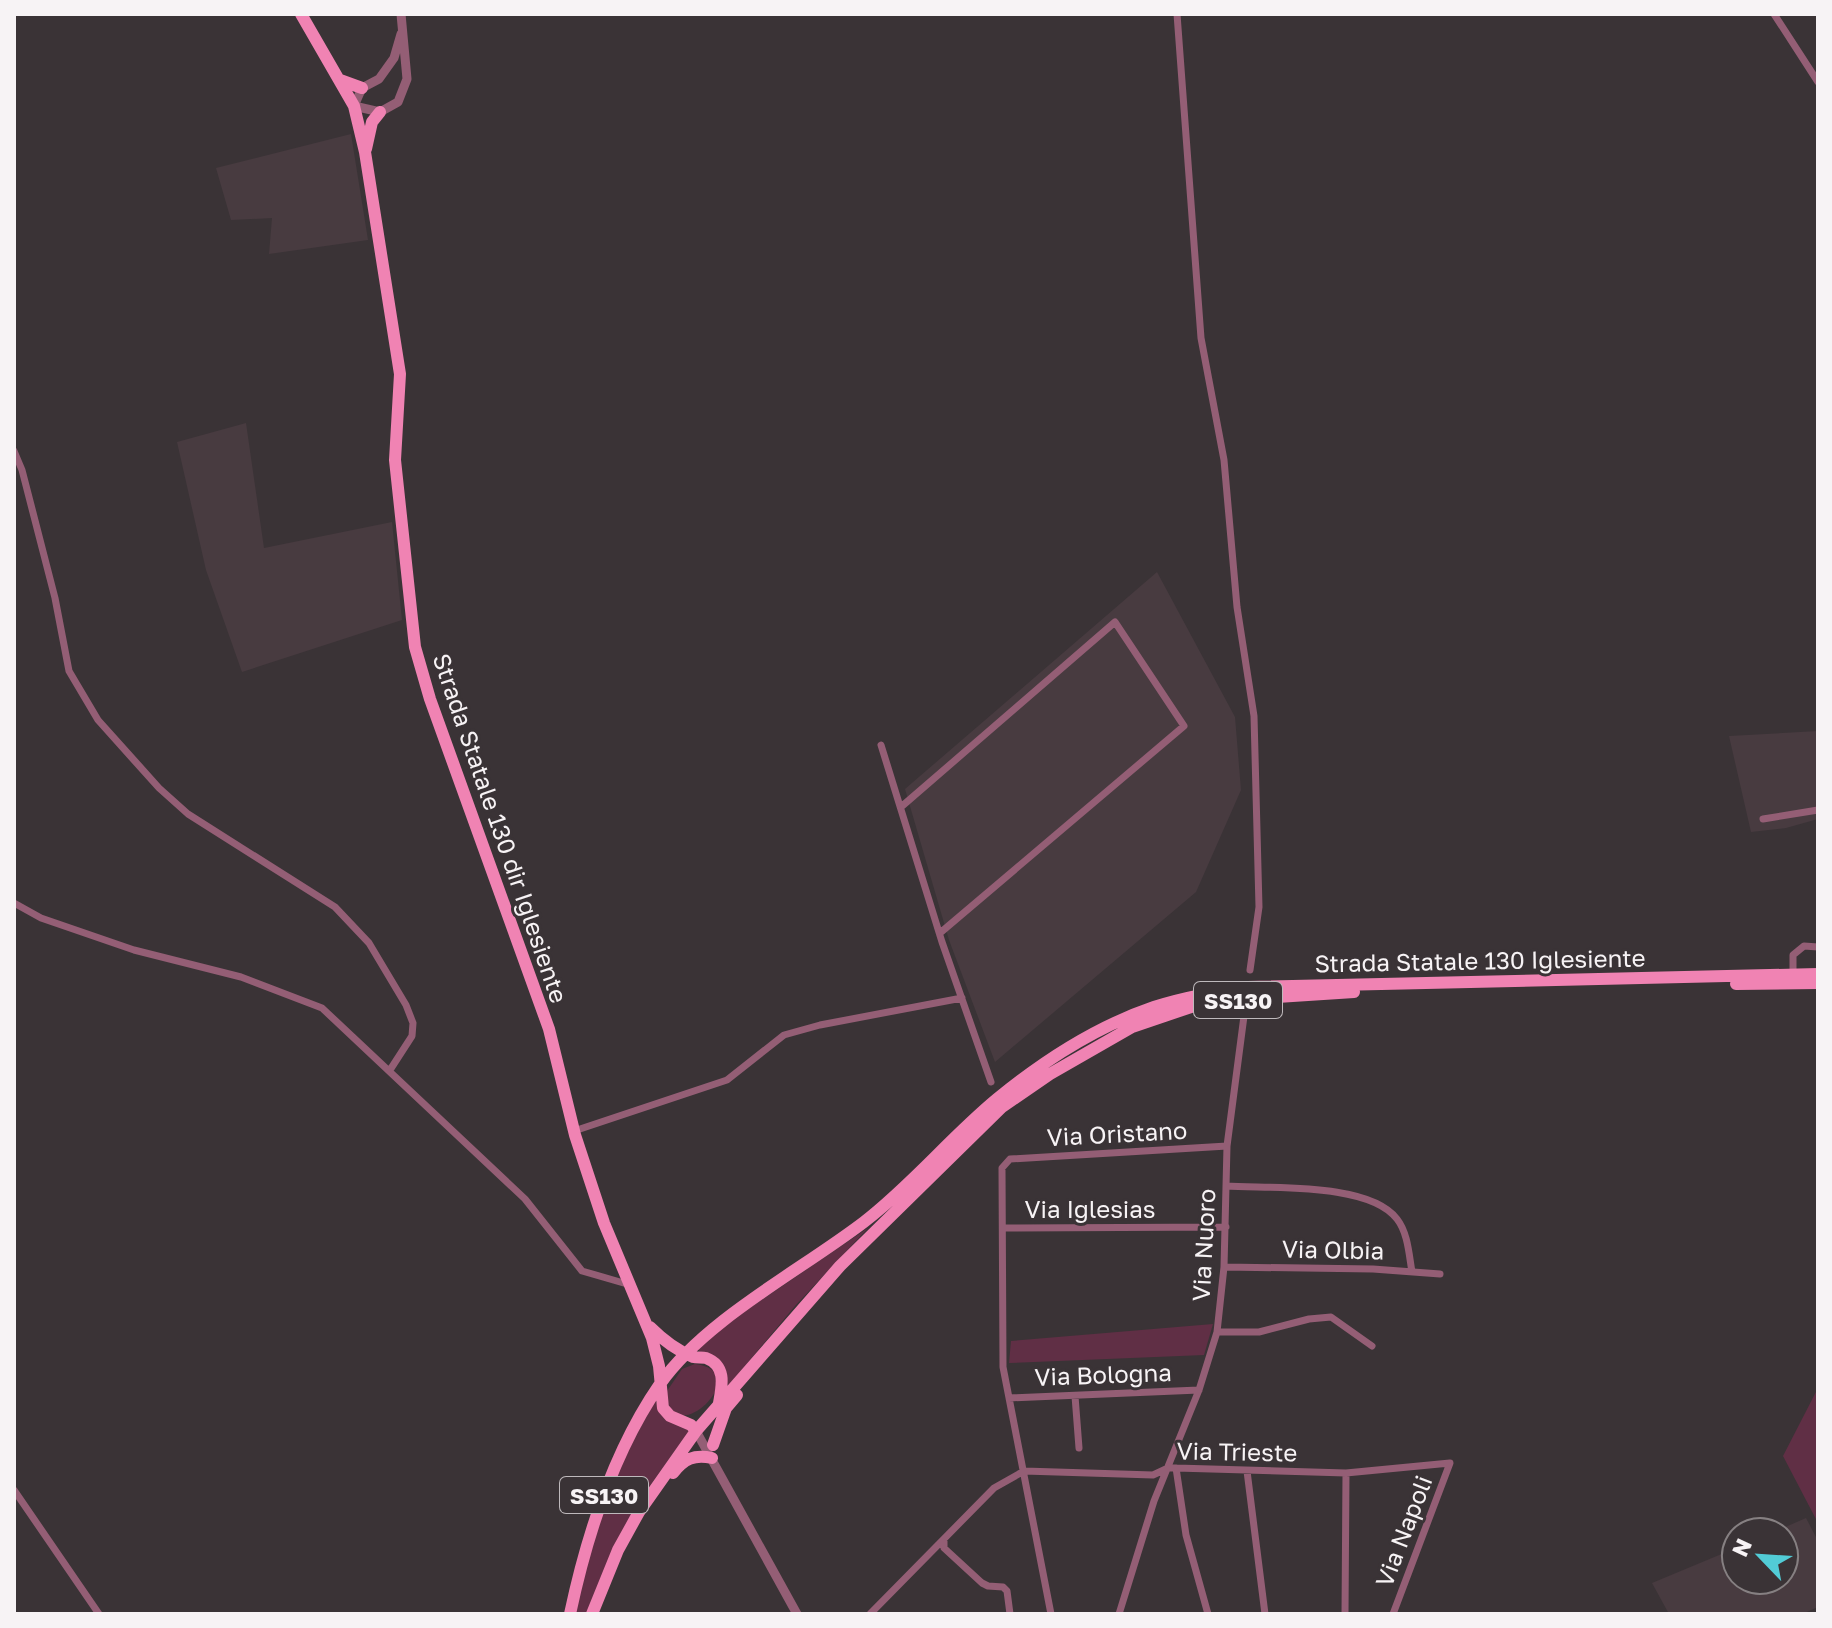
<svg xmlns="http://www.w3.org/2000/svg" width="1832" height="1628" viewBox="0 0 1832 1628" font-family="'Golos Text',sans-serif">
<rect width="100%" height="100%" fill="#3a3336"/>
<path fill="#483b40" d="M351 134 368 240 269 254 272 218 231 220 216 168Z
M246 423 264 548 392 522 402 620 242 672 206 570 177 442Z
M1157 572 1235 717 1241 790 1196 892 995 1062 949 940 905 789Z
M1818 731V819L1786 828 1751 832 1729 736Z
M1806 1518 1818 1541V1607L1802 1614H1669L1652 1583 1736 1548V1580H1784V1532H1774Z"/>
<path fill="#602f45" d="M868 1228 795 1306 728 1386 726 1371 697 1349 729 1322Z
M1213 1324 1204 1355 1009 1363 1011 1341Z
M695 1364C759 1372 667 1456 667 1391L682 1369Z
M1818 1388V1523L1783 1456Z
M655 1399C665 1428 672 1416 689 1431L649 1487 616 1546 586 1614H575L592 1538 620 1467Z"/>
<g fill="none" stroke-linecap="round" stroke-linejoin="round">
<path stroke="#945e75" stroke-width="7" d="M1177 14 1201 338 1224 460 1237 607 1254 716 1259 907 1250 970
M1774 14 1818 82
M14 451 22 470 55 598 69 671 98 720 159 788 188 814 335 907 369 943 406 1005 413 1023 412 1036 390 1070
M881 745 942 942 991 1082
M901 807 1115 622 1184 726 940 933
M1763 819 1818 810
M14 903 41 918 134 950 241 977 322 1008 525 1199 582 1271 627 1284
M1793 975V955L1804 946 1818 947
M574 1131 727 1080 784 1035 820 1025 962 998
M1226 1186C1270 1189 1369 1182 1397 1219 1408 1233 1409 1255 1412 1272
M1003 1228 1226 1227
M1224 1267 1373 1269 1440 1274
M1217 1332H1259L1309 1319 1331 1317 1372 1346
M1075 1396 1079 1448
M1009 1398 1199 1390
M1176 1468 1186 1535 1208 1614
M1247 1471 1265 1614
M14 1490 99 1614
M944 1541V1548L982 1583 988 1586 1003 1587 1007 1591 1010 1614
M870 1614 994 1488 1024 1471 1153 1475 1168 1468H1176L1346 1473 1450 1463 1393 1614
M1051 1614 1003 1367 1002 1168 1010 1159 1227 1146
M1119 1614 1154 1501 1199 1390 1217 1332 1224 1267 1227 1146 1244 1016
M1345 1614 1346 1473"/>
<path stroke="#945e75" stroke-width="9" d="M401 14 407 79 398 102 380 112 354 106 362 88 379 79 394 58 401 34
M696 1431 797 1614"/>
<path stroke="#f083b3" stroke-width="12" d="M301 14 354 106 365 152 400 374 395 460 415 647 430 699 549 1029 575 1135 604 1223 652 1338 659 1366 663 1408 670 1416 691 1425 696 1431
M340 80 362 88
M366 149 372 122 380 112
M1736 984 1818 983
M650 1327C662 1339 678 1351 693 1357 697 1358 702 1357 706 1358 727 1366 722 1386 719 1403
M713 1445 726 1408 737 1395
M673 1473C684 1459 694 1454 712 1458
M570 1614C587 1534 613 1452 660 1384 706 1319 800 1271 864 1222 911 1186 951 1137 997 1099 1042 1062 1098 1026 1154 1007 1185 997 1216 992 1248 987L1818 974
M592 1614 618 1550 639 1512 696 1431 840 1266 1002 1107 1050 1074 1132 1027 1197 1005 1246 999 1354 992"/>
</g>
<g text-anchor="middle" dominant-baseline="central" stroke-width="6" stroke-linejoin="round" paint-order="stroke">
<g fill="#3a3336" stroke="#beb9bc" stroke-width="2">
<rect x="1194" y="982" width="88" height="36" rx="6"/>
<rect x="560" y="1477" width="88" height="36" rx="6"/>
</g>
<g font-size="22" font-weight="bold" fill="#f7f3f5">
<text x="1238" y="1000">SS130</text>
<text x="604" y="1495">SS130</text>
</g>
<g font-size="24" fill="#f7f3f5" stroke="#3a3336">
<text transform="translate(501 828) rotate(71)">Strada Statale 130 dir Iglesiente</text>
<text transform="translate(1480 960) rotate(-1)">Strada Statale 130 Iglesiente</text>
<text transform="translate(1117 1133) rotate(-3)">Via Oristano</text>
<text x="1090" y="1208">Via Iglesias</text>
<text transform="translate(1203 1245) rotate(-87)">Via Nuoro</text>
<text transform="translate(1333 1249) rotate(1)">Via Olbia</text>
<text transform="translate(1103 1374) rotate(-2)">Via Bologna</text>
<text transform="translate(1237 1451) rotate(1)">Via Trieste</text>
<text transform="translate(1403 1531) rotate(-69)">Via Napoli</text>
</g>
</g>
<rect width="1832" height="1628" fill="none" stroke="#f7f3f5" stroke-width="32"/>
<g transform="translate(1760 1556) rotate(295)"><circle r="38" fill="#3a3336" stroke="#868082" stroke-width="2"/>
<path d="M0-6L14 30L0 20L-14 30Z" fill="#52ccd6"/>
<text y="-12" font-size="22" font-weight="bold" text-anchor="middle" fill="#f7f3f5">N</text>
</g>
</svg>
